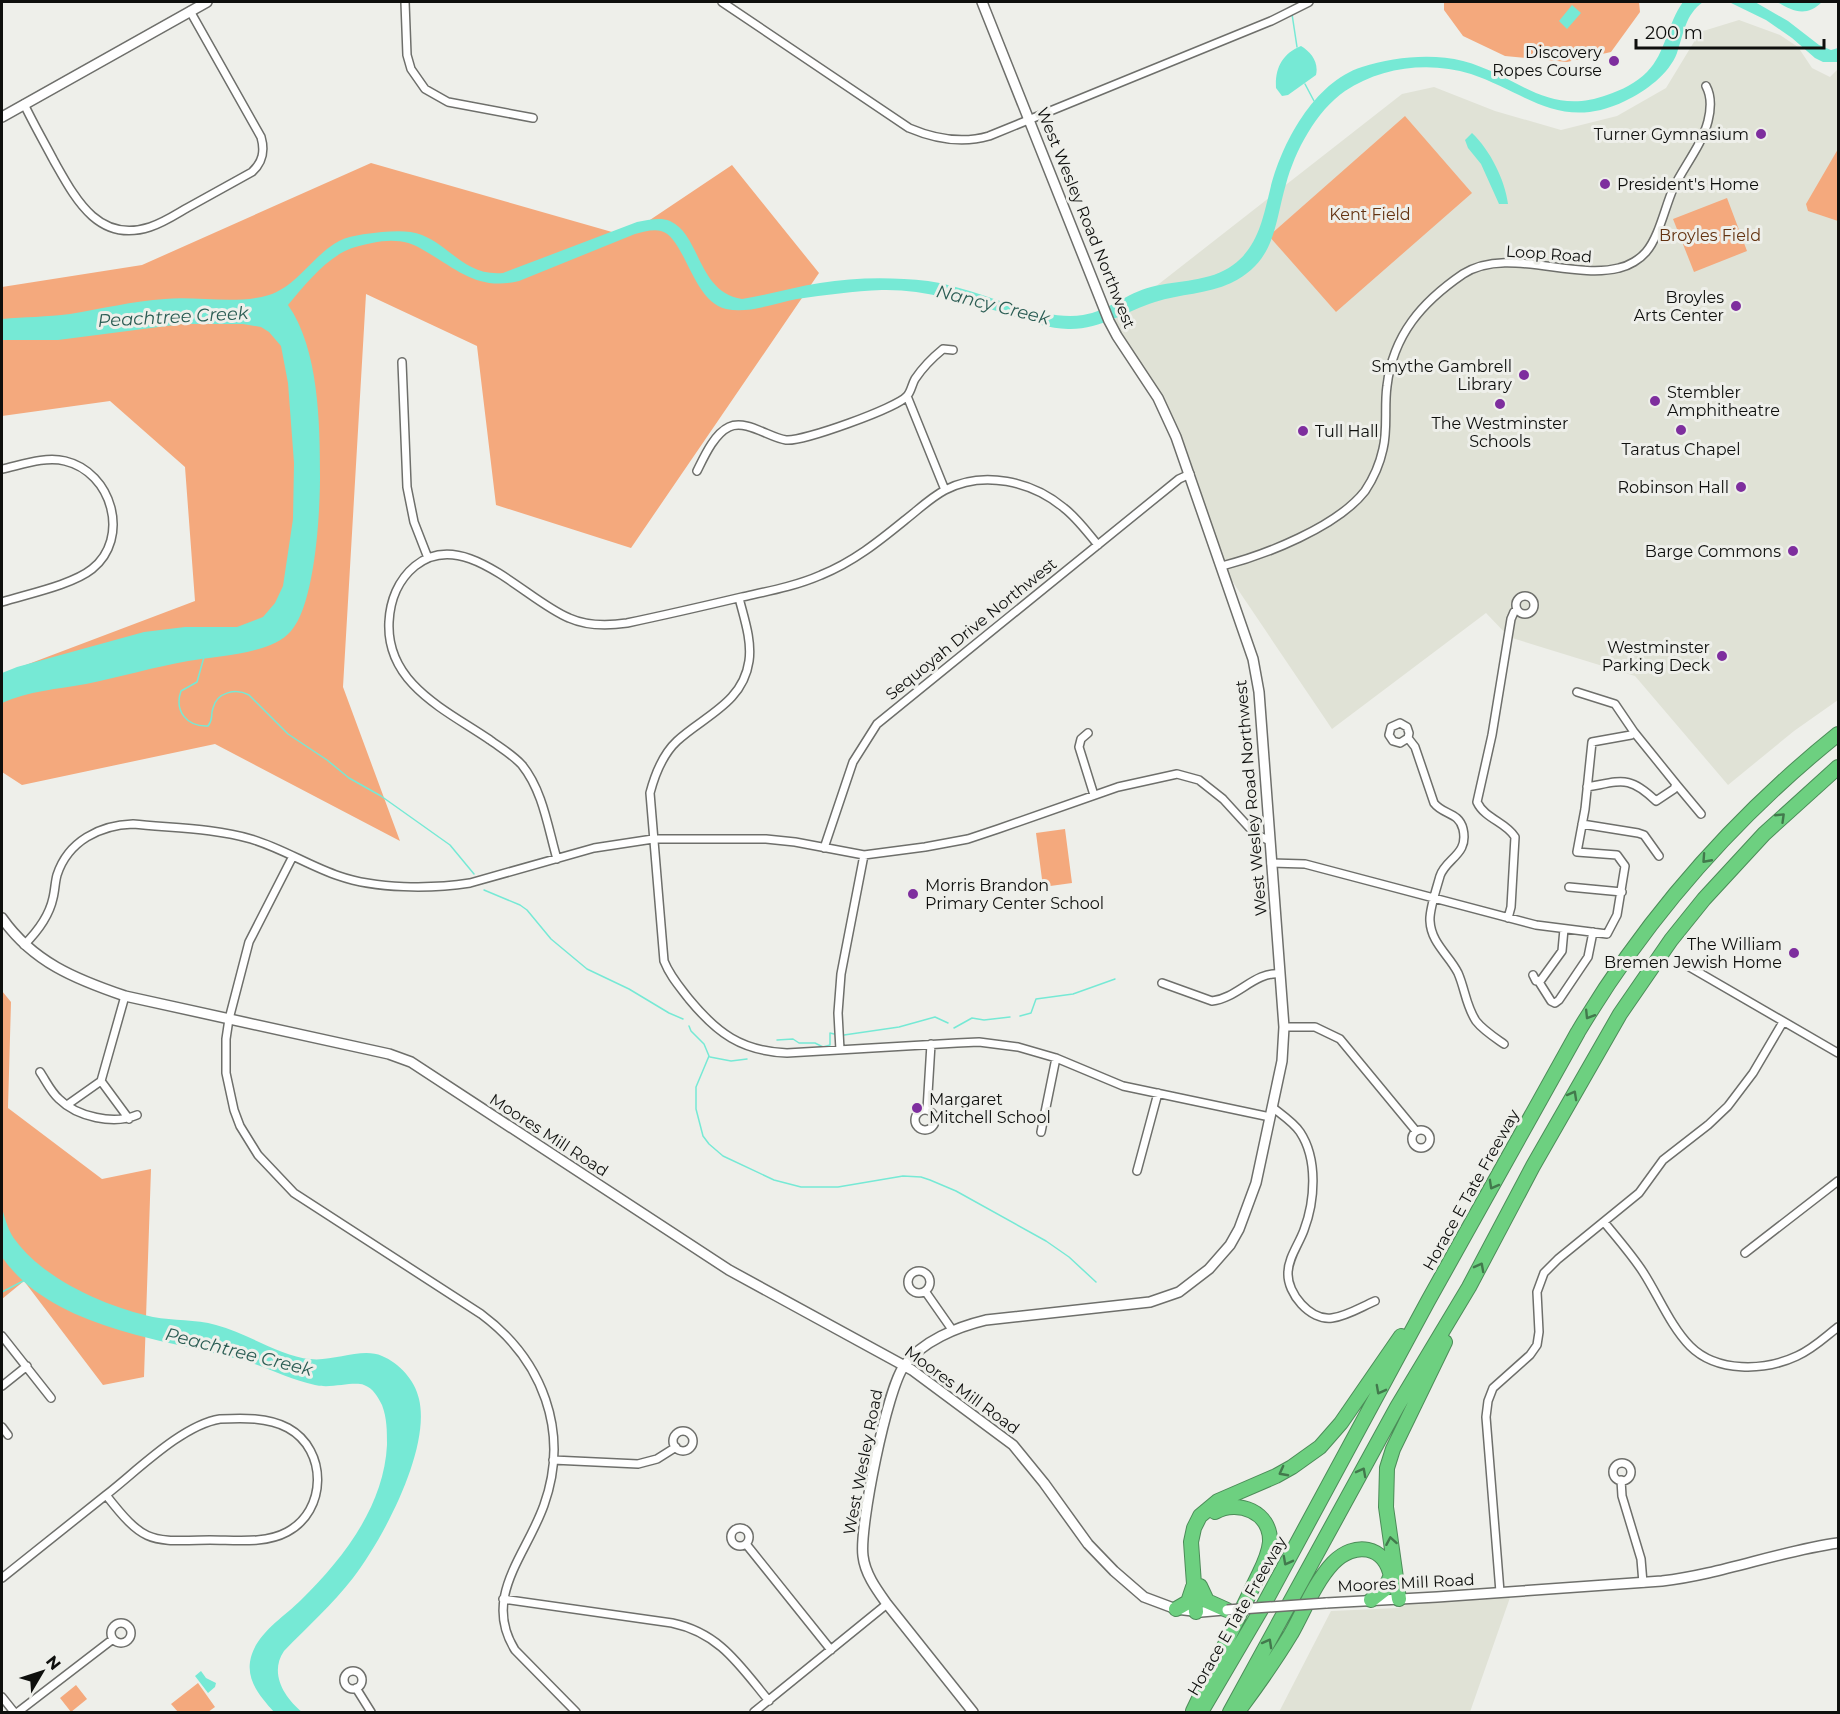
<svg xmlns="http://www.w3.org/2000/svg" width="1840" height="1714" viewBox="0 0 1840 1714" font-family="Montserrat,sans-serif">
<rect width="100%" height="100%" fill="#eeefea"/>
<path fill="#e0e2d6" d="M1739 20 1780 35 1798 47 1812 68 1830 77 1838 69V700L1794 731 1728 785 1635 676 1509 637 1486 613 1332 729 1222 566 1190 474 1148 381 1114 319 1402 94 1434 87 1495 111 1561 130 1617 116 1666 88 1700 32Z
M1513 1589 1470 1712H1279L1331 1611 1398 1608 1423 1595Z"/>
<path fill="#f4a97d" d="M1444 2H1639L1640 12 1611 52 1567 62 1505 56 1463 36 1444 10Z
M1405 116 1472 193 1336 312 1269 236Z
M1838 149V221L1808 211 1806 204Z
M371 163 626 236 732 165 819 273 631 548 496 505 477 346 366 294 343 687 400 841 215 744 22 785 2 772V674L195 601 185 467 110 401 2 416V287L142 265Z
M1727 198 1747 251 1694 272 1673 219Z
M1065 829 1072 883 1043 887 1036 833Z
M2 991 11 1002 8 1108 102 1179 151 1169 144 1377 103 1385 24 1281 2 1299Z
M198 1683 215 1707 208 1712H178L171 1704Z
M76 1685 87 1699 71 1712 60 1698Z"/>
<path fill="#76e9d5" d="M1683 2H1703C1685 15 1684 33 1677 53 1669 74 1646 91 1625 101 1561 132 1527 93 1471 74 1429 61 1381 67 1345 91 1316 111 1295 151 1286 184 1274 225 1276 261 1231 283 1207 294 1180 294 1155 302 1126 311 1100 330 1068 329 1045 328 1026 320 1004 313 965 302 923 289 882 290 854 291 825 295 797 299 775 303 749 314 726 309 692 301 685 237 661 231 653 229 643 232 635 234L519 281C478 291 458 270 425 251 408 240 392 239 372 243 363 245 353 247 345 251 323 262 304 286 288 305 319 349 320 424 320 477 320 514 315 604 291 631 272 654 217 656 188 661 154 667 120 677 86 684 58 689 28 691 2 703V673L17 667 144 632 185 627H237L263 617 275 603 283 586 293 519 294 463 288 383 281 346 269 332 261 327 243 324H182L58 340H2V319C24 317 47 317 70 314 101 309 133 301 165 299 198 296 236 305 269 295 295 287 312 258 334 244 347 235 366 234 382 232 395 231 410 230 422 235 453 248 465 276 503 273L637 222C648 220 660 217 670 221 701 235 697 292 742 299 768 295 794 287 820 283 855 277 893 277 928 281 975 287 1038 322 1083 315 1108 311 1127 293 1151 287 1178 280 1210 282 1233 265 1258 247 1263 218 1270 190 1281 144 1314 82 1362 67 1393 57 1432 53 1463 61 1517 75 1547 117 1607 95 1622 90 1636 83 1647 72 1666 53 1667 24 1683 2Z
M1729 2H1755L1788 21 1819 45 1831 50 1838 48V62H1823L1815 58 1792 38 1766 20Z
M1777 2H1822C1807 17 1793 12 1777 2Z
M1572 5 1581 13 1567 29 1559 21Z
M1301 46C1311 52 1319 62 1316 75L1288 95 1282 96 1276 88C1275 68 1282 54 1301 46Z
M1472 133C1490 150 1505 180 1508 204H1499L1481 164 1468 148 1465 140Z
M2 1208C5 1219 9 1233 16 1241 45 1280 107 1307 153 1317 174 1321 195 1319 216 1325 247 1333 280 1356 310 1359 333 1362 362 1347 382 1356 399 1363 415 1380 419 1399 431 1449 383 1539 353 1578 333 1604 307 1627 284 1651 269 1673 284 1697 302 1712H274C260 1696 245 1680 251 1657 258 1632 284 1617 301 1600 343 1559 384 1506 387 1445 387 1431 387 1418 382 1405 378 1397 373 1388 364 1385 353 1381 331 1389 315 1385 290 1380 267 1367 242 1360 164 1339 52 1329 2 1257Z
M201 1671 206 1678 216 1683 215 1687 208 1693 195 1676Z"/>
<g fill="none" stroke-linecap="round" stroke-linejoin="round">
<path stroke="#76e9d5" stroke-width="1.5" d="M1292 14 1297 47
M1305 84 1314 101
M204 657 197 682 181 691C174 711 187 727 208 726 214 718 210 716 213 708 217 692 236 688 249 695L288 734 327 760 349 778 381 796 450 845 474 874
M484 890 520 905 527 910 551 939 587 969 629 989 669 1013 683 1019
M1020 1016 1031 1013 1036 999 1073 994 1115 979
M689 1026 691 1031 704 1044 709 1056 696 1087V1109L703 1136 709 1144 723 1156 774 1180 801 1187H838L903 1176 921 1177 930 1180 956 1191 1046 1241 1069 1257 1096 1282
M954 1028 972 1018 984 1020 1010 1017
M844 1035 899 1027 935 1017 948 1023
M777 1040 793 1039 799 1043H815L823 1047 830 1045V1033L834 1034
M710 1057 731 1061 747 1059
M2 1292 25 1280"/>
<g stroke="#6e6f6b" stroke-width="10">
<path id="minor" d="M405 2 407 55 411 69 425 89 448 102 533 118
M722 2 909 128C935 139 962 144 989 136L1271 21 1309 2
M24 104C33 123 44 142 54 161 75 198 98 244 150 227 163 223 175 215 187 208 209 196 230 184 252 172 263 162 265 151 261 137L190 11
M402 362 407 487 414 522 428 558
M907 396 945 490
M2 469C21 465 45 456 65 461 112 472 131 538 92 569 72 585 27 594 2 602
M697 471C704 457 714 434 729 427 746 419 770 438 786 440 802 442 897 408 907 396 911 392 912 384 915 379 923 367 932 358 943 349L953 350
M1222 566C1265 555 1337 527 1365 491 1373 479 1380 463 1383 449 1388 429 1384 407 1387 386 1393 335 1422 302 1463 274 1506 246 1572 280 1619 268 1629 266 1640 259 1646 252 1659 237 1665 207 1673 189 1684 166 1702 145 1708 121 1711 109 1712 97 1706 86
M1516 605a9 9 0 1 1 18 0a9 9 0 1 1-18 0Z
M739 598C744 618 752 640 749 661 743 703 704 716 677 741 662 755 655 774 650 793L664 961C670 976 679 986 689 999 717 1033 741 1051 787 1053L957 1043 979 1042 1018 1047 1056 1058 1123 1086 1270 1117
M1088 733 1081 739 1079 747 1094 795
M1408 738 1400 743 1393 741 1389 735 1391 727 1400 723 1407 727 1409 733 1408 738 1415 747 1434 803C1443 815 1459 812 1463 829 1469 855 1446 858 1440 876 1437 887 1429 910 1430 921 1431 943 1449 955 1458 973 1465 989 1466 1006 1476 1021 1483 1030 1494 1037 1504 1044
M1676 784 1701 814
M1587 787C1622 781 1629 775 1656 801L1674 789 1676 784 1634 732
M1582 824 1638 833 1644 835 1659 856
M824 848 853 762 877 724 1179 479 1190 474
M293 856 249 942 229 1019 226 1039V1073L234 1110 240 1126 258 1155 294 1193 481 1314C543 1360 570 1432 544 1505 526 1556 482 1597 515 1650L576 1712
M557 859C548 828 543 791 522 765 513 755 501 748 490 740 446 710 386 684 389 622 390 601 398 580 415 566 464 526 525 600 569 618 587 626 607 626 627 623 665 615 704 606 742 597 769 591 796 586 821 575 853 562 878 542 905 520 918 510 930 498 945 490 983 470 1032 481 1064 508 1077 518 1087 532 1098 545
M1271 863 1305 864 1536 925 1607 934 1617 915 1625 866 1617 855 1577 852 1585 809 1592 742 1631 735 1634 732 1615 704 1577 692
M1569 887 1622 892
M1508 918 1511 907 1515 837C1506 822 1485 819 1477 802L1492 735 1511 619 1514 612 1517 609
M24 945C37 932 49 917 53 898 55 890 55 882 57 875 68 841 100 825 133 824 171 828 215 828 251 839 282 848 309 866 339 876 376 889 431 889 470 883L594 848 653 839H766L795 842 864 855 925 847 968 839 998 829 1118 787 1177 774 1199 780 1223 799 1255 834 1270 841
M1686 965 1838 1053
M1533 975 1536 981 1541 980 1562 951 1564 929
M1539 982 1551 1001 1555 1003 1559 1000 1588 957 1593 932
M1162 983 1212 1001C1238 998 1255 971 1280 974
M125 996 101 1081 129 1119
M1284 1027H1315L1340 1039 1416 1131
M840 1050 838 1013 841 974 864 855
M40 1072C46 1081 51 1092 59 1099 77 1117 114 1125 137 1115
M67 1105 101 1081
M1272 1107C1282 1115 1293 1122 1300 1132 1318 1159 1315 1201 1304 1230 1299 1244 1288 1258 1288 1273 1287 1293 1310 1321 1332 1318 1347 1316 1361 1307 1375 1301
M915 1120a10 10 0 1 1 20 0a10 10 0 1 1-20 0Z
M927 1110 931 1044
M1412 1139a9 9 0 1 1 18 0a9 9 0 1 1-18 0Z
M1041 1132 1056 1058
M1137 1171 1158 1093
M1604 1222C1617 1238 1632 1255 1643 1272 1658 1295 1671 1327 1690 1346 1717 1373 1765 1371 1797 1356 1813 1349 1825 1337 1838 1327
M1745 1253 1838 1181
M908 1282a11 11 0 1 1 22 0a11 11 0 1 1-22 0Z
M925 1291 953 1331
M2 1336 51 1398
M2 1386 27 1366
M220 1419C242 1418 268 1417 288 1428 328 1450 327 1511 287 1532 265 1544 235 1540 210 1540 150 1541 145 1545 106 1495 137 1471 182 1425 220 1419Z
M2 1427 8 1435
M673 1441a10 10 0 1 1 20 0a10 10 0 1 1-20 0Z
M553 1460 638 1464 657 1459 676 1447
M1613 1472a9 9 0 1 1 18 0a9 9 0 1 1-18 0Z
M1621 1480 1622 1496 1641 1559 1643 1583
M731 1537a9 9 0 1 1 18 0a9 9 0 1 1-18 0Z
M746 1544 831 1650
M2 1578 106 1495
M1500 1592 1486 1417 1488 1401 1493 1388 1530 1355 1537 1345 1539 1332 1537 1292 1544 1273 1558 1259 1639 1193 1663 1160 1708 1125 1728 1106 1753 1073 1783 1022
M503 1599 672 1623C720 1633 740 1666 769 1701
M111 1633a10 10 0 1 1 20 0a10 10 0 1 1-20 0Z
M344 1680a9 9 0 1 1 18 0a9 9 0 1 1-18 0Z
M356 1688 371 1712
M2 1697 14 1712
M18 1712 113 1639
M754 1712 887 1604"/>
</g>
<g stroke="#6e6f6b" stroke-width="12">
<path id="tertiary" d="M2 117 207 2
M2 918C33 962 75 979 125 996L389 1054 411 1062 729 1270 912 1370 1013 1445 1044 1483 1088 1544 1114 1571 1144 1597 1176 1609 1201 1612 1224 1610
M1326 1603 1437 1597 1662 1581C1722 1574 1779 1551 1838 1543
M973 1712 887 1604C877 1590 865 1574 863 1556 859 1527 887 1389 904 1366 922 1341 957 1327 986 1320L1150 1302 1179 1292 1209 1269 1230 1245 1239 1229 1256 1183 1282 1061 1284 1027 1259 692 1253 659 1176 437 1158 398 1117 336 1109 321 982 2"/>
</g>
<g stroke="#4c8c58" stroke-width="16">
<path id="motorway" d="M1200 1586 1207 1601 1227 1610
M1399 1599 1386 1507 1387 1468 1393 1449 1445 1342
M1371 1600 1385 1589 1391 1575
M1176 1609 1188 1602 1193 1587
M1196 1612 1191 1542 1194 1528 1200 1516 1218 1501 1276 1476 1292 1467 1320 1447 1341 1423 1401 1336
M1242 1706C1259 1683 1276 1659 1291 1634 1304 1611 1315 1582 1333 1563 1354 1541 1385 1545 1391 1577
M1193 1711 1259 1574C1264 1564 1269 1553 1270 1542 1271 1512 1238 1499 1215 1512
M1201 1712 1262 1608 1428 1301 1578 1032C1646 918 1735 817 1838 734
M1230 1712 1397 1407 1469 1287 1533 1166 1620 1014 1671 940 1704 899 1764 834 1838 767"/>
</g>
<use href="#minor" stroke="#fff" stroke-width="7"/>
<use href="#tertiary" stroke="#fff" stroke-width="9"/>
<use href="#motorway" stroke="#6dd080" stroke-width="14"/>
<g stroke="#6e6f6b" stroke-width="12" stroke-linecap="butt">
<path id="tertiary-bridge" d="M1227 1610 1326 1603"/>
</g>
<use href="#tertiary-bridge" stroke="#fff" stroke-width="9"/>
</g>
<defs><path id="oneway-chevron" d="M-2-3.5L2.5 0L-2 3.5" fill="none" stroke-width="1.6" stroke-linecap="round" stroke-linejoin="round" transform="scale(1.5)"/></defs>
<g stroke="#42794c">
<use href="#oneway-chevron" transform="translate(1781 817) rotate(-44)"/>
<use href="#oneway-chevron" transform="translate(1706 859) rotate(132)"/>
<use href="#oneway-chevron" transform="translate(1589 1015) rotate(122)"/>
<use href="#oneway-chevron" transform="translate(1573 1095) rotate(-61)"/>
<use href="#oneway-chevron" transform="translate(1493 1185) rotate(119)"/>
<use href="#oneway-chevron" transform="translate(1480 1267) rotate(-62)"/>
<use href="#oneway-chevron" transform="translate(1380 1390) rotate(118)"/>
<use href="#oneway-chevron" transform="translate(1283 1472) rotate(152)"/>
<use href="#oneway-chevron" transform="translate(1362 1472) rotate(-62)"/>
<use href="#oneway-chevron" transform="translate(1391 1541) rotate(-100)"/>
<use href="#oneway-chevron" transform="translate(1287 1561) rotate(118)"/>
<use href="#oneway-chevron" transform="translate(1268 1643) rotate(-61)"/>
</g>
<g fill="#7e2e9e" stroke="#eeefea" stroke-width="2">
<circle cx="1614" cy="61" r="6"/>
<circle cx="1761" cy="134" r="6"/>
<circle cx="1605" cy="184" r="6"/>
<circle cx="1736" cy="306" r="6"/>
<circle cx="1524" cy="375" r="6"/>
<circle cx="1655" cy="401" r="6"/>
<circle cx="1500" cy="404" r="6"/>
<circle cx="1681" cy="430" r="6"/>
<circle cx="1303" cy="431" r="6"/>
<circle cx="1741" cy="487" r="6"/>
<circle cx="1793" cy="551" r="6"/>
<circle cx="1722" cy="656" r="6"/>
<circle cx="913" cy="894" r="6"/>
<circle cx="1794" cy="953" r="6"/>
<circle cx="917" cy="1108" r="6"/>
</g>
<g text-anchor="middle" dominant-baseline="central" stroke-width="6" stroke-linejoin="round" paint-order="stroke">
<g font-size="16" fill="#0e0f0d" stroke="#eeefea" text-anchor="end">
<text x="1602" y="52">Discovery<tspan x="1602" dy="18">Ropes Course</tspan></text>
<text x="1749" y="134">Turner Gymnasium</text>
<text x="1617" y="184" text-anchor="start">President's Home</text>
<text x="1724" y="297">Broyles<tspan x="1724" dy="18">Arts Center</tspan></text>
<text x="1512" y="366">Smythe Gambrell<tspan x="1512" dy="18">Library</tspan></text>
<text x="1667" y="392" text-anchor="start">Stembler<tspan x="1667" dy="18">Amphitheatre</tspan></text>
<text x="1500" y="423" text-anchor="middle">The Westminster<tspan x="1500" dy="18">Schools</tspan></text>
<text x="1315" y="431" text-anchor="start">Tull Hall</text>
<text x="1681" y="449" text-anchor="middle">Taratus Chapel</text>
<text x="1729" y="487">Robinson Hall</text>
<text x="1781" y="551">Barge Commons</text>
<text x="1710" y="647">Westminster<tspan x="1710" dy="18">Parking Deck</tspan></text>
<text x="925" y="885" text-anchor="start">Morris Brandon<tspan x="925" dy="18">Primary Center School</tspan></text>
<text x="1782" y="944">The William<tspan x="1782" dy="18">Bremen Jewish Home</tspan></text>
<text x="929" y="1099" text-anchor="start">Margaret<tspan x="929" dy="18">Mitchell School</tspan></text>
</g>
<g font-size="16" fill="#643311" stroke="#eeefea">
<text x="1370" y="214">Kent Field</text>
<text x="1710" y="235">Broyles Field</text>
</g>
<g font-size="16" fill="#0e0f0d" stroke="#eeefea">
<text transform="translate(1086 218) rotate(68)">West Wesley Road Northwest</text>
<text transform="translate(1549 254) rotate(4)">Loop Road</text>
<text transform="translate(971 629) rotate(-39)">Sequoyah Drive Northwest</text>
<text transform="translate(1251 798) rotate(-95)">West Wesley Road Northwest</text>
<text transform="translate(549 1135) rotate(33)">Moores Mill Road</text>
<text transform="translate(1471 1190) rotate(-61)">Horace E Tate Freeway</text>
<text transform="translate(962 1390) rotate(36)">Moores Mill Road</text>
<text transform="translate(863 1462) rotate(-79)">West Wesley Road</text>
<text transform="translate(1406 1583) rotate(-3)">Moores Mill Road</text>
<text transform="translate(1237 1616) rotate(-60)">Horace E Tate Freeway</text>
</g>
<g font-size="18" font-style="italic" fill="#2b5d54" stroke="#eeefea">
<text transform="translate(993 305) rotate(14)">Nancy Creek</text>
<text transform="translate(173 317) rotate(-3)">Peachtree Creek</text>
<text transform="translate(239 1352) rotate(14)">Peachtree Creek</text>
</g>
</g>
<rect width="1840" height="1714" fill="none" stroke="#0e0f0d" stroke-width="6"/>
<g transform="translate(42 1672) rotate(51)" stroke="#eeefea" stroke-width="4.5" paint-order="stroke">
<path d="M0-4.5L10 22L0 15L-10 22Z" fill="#0e0f0d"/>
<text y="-9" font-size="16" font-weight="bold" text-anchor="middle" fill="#0e0f0d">N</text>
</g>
<path d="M1636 39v9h188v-9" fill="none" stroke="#0e0f0d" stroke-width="3"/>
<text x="1645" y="39" font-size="18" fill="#0e0f0d" stroke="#eeefea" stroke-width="4.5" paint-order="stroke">200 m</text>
</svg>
